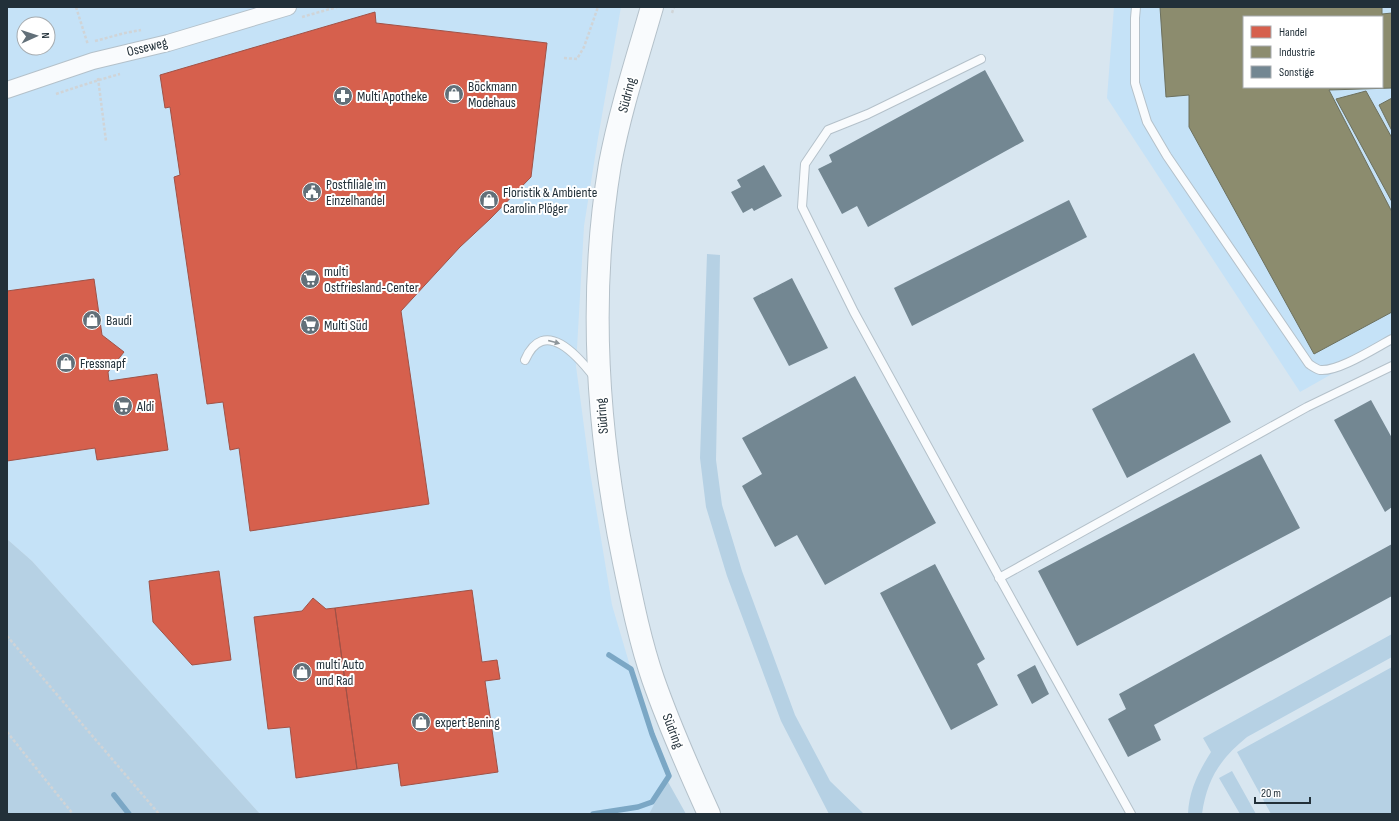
<svg xmlns="http://www.w3.org/2000/svg" width="1399" height="821" viewBox="0 0 1399 821" font-family="'Sofia Sans Condensed',sans-serif">
<rect width="100%" height="100%" fill="#d8e6f0"/>
<path fill="#c5e2f7" fill-rule="evenodd" d="M7 7H621L598 138 584 226 576 366 590 472 612 605 638 693 667 780 649 814H260L32 561 7 539ZM24 24H48V48H24Z
M1114 7H1392V340L1300 392 1107 98ZM1244 17H1382V87H1244Z"/>
<path fill="#b6d1e4" d="M707 254 720 255 716 460 722 505 742 571 795 715 830 781 864 814H829L781 721 727 576 706 507 700 458Z
M7 539 32 561 260 814H7Z
M1392 634V657L1247 737C1220 759 1207 779 1202 814H1188C1189 790 1199 771 1211 752L1203 738Z
M1392 667V814H1271L1237 752Z
M1232 771 1256 814H1240L1219 778Z
M667 780 686 814H647H649Z"/>
<path fill="#d6604d" stroke="#a05247" d="M375 12 376 23 547 43 531 177 490 219 460 247 401 311 429 504 250 531 239 448 230 450 223 402 207 404 174 177 180 175 170 107 165 108 160 75Z
M94 279 102 335 124 352 108 372 109 381 157 374 168 450 97 460 95 448 7 461V291Z
M219 571 231 660 192 665 153 622 149 581Z
M472 590 482 662 497 660 500 679 485 681 498 772 401 786 398 763 357 769 335 608Z
M313 598 326 609 335 608 357 769 296 778 290 727 268 729 254 617 302 611Z"/>
<path fill="#8c8c6e" stroke="#6c705e" fill-rule="evenodd" d="M1160 7H1382V14L1392 13V88L1329 90 1392 212V312L1314 354 1189 127V95L1166 97ZM1244 17H1382V87H1244Z
M1366 91 1392 138V202L1336 99Z
M1392 98V131L1379 105Z"/>
<g fill="none" stroke-linecap="round" stroke-linejoin="round">
<path stroke="#7ba7c5" stroke-width="5.5" d="M114 795 129 814
M593 814 638 807 652 802 669 776 652 734 631 669 609 655"/>
</g>
<path fill="#738792" d="M985 70 1024 141 868 227 857 206 842 214 818 169 832 162 829 155Z
M764 165 782 196 754 211 752 208 743 213 731 192 741 187 737 180Z
M1069 200 1087 237 912 326 894 288Z
M792 278 828 348 789 366 753 298Z
M1194 353 1231 422 1127 478 1092 409Z
M855 376 936 523 825 585 797 535 775 547 742 486 762 474 742 438Z
M1371 400 1392 438V507L1385 512 1334 420Z
M1261 454 1300 528 1077 646 1038 571Z
M1392 544V596L1154 725 1161 740 1128 757 1108 719 1126 709 1119 694Z
M935 564 985 659 977 664 998 705 951 730 880 593Z
M1035 665 1049 694 1032 704 1017 675Z"/>
<g fill="none" stroke-linecap="round" stroke-linejoin="round">
<g stroke="#b4c1ca" stroke-width="10">
<path id="service" d="M1136 7 1135 18V83L1147 122 1167 156 1309 364C1312 366 1316 369 1320 370 1338 372 1375 348 1392 339
M981 59 868 114 828 130 805 164 802 207 854 312 1008 593 1131 814
M525 360C544 316 578 356 595 378
M999 578 1307 407 1392 366"/>
</g>
<g stroke="#b4c1ca" stroke-width="18">
<path id="minor" d="M7 90 93 61 168 43 288 7"/>
</g>
<g stroke="#b4c1ca" stroke-width="24">
<path id="secondary" d="M652 7C637 59 620 111 610 164 588 296 597 431 624 562 632 601 640 641 653 679 669 725 689 770 709 814"/>
</g>
<path stroke="#d0d4d7" stroke-width="2.5" stroke-dasharray="3 2" stroke-linecap="butt" d="M76 7 88 45
M672 13 674 7
M302 17 337 7
M95 41 125 33 141 30
M564 58 577 59 584 47 598 7
M98 78 106 141
M56 94C77 87 98 80 120 74
M7 636 159 814
M7 732 73 814"/>
<use href="#service" stroke="#f9fbfd" stroke-width="8"/>
<use href="#minor" stroke="#f9fbfd" stroke-width="16"/>
<use href="#secondary" stroke="#f9fbfd" stroke-width="22"/>
</g>
<defs><path id="oneway-solid" d="M-6-.8H1V-3.2L6.5 0L1 3.2V.8H-6Z"/></defs>
<use fill="#8e969b" href="#oneway-solid" transform="translate(554 342) rotate(15)"/>
<defs>
<g id="shop-disc" transform="scale(1)"><circle r="9.5" fill="#627079" stroke="#fff"/><path d="M-5-2.5h2.3a2.7 3.5 0 0 1 5.4 0H5L5.5 6h-11ZM-1.5-2.5h3a1.5 2.3 0 0 0-3 0Z" fill="#fff"/></g>
<g id="pharmacy-disc" transform="scale(1)"><circle r="9.5" fill="#627079" stroke="#fff"/><path d="M-2-6h4v4h4v4h-4v4h-4v-4h-4v-4h4Z" fill="#fff"/></g>
<g id="civic-disc" transform="scale(1)"><circle r="9.5" fill="#627079" stroke="#fff"/><path d="M-.6-6.5H3V-4.5H.6V-3L4-1V1h2V6H-6V1h2V-1L-.6-3ZM-1.2 2.5V6h2.4V2.5Z" fill="#fff"/></g>
<g id="supermarket-disc" transform="scale(1)"><circle r="9.5" fill="#627079" stroke="#fff"/><path d="M-6-5.5h2.5l.6 2H6L4.5 2H-2.5L-4.4-4H-6ZM-1.5 3.2a1.3 1.3 0 1 0 .1 0ZM3 3.2a1.3 1.3 0 1 0 .1 0Z" fill="#fff"/></g>
</defs>
<g fill-rule="evenodd">
<use href="#shop-disc" x="454" y="94"/>
<use href="#pharmacy-disc" x="343" y="96"/>
<use href="#civic-disc" x="312" y="192"/>
<use href="#shop-disc" x="489" y="200"/>
<use href="#supermarket-disc" x="310" y="279"/>
<use href="#shop-disc" x="92" y="320"/>
<use href="#supermarket-disc" x="310" y="325"/>
<use href="#shop-disc" x="66" y="363"/>
<use href="#supermarket-disc" x="123" y="406"/>
<use href="#shop-disc" x="302" y="672"/>
<use href="#shop-disc" x="421" y="722"/>
</g>
<g text-anchor="middle" dominant-baseline="central" stroke-width="4" stroke-linejoin="round" paint-order="stroke">
<g font-size="14" fill="#223039" stroke="#fff">
<text transform="translate(147 47) rotate(-14)">Osseweg</text>
<text transform="translate(627 95) rotate(-75)">Südring</text>
<text transform="translate(602 416) rotate(-95)">Südring</text>
<text transform="translate(673 731) rotate(69)">Südring</text>
</g>
<g font-size="14" fill="#223039" stroke="#fff" text-anchor="start">
<text x="468" y="86">Böckmann<tspan x="468" dy="16">Modehaus</tspan></text>
<text x="357" y="96">Multi Apotheke</text>
<text x="326" y="184">Postfiliale im<tspan x="326" dy="16">Einzelhandel</tspan></text>
<text x="503" y="192">Floristik &amp; Ambiente<tspan x="503" dy="16">Carolin Plöger</tspan></text>
<text x="324" y="271">multi<tspan x="324" dy="16">Ostfriesland-Center</tspan></text>
<text x="106" y="320">Baudi</text>
<text x="324" y="325">Multi Süd</text>
<text x="80" y="363">Fressnapf</text>
<text x="137" y="406">Aldi</text>
<text x="316" y="664">multi Auto<tspan x="316" dy="16">und Rad</tspan></text>
<text x="435" y="722">expert Bening</text>
</g>
</g>
<rect width="1399" height="821" fill="none" stroke="#223039" stroke-width="16"/>
<rect x="1243" y="16" width="140" height="72" fill="#ffffff" stroke="#a7acb0"/>
<rect x="1251" y="26" width="20" height="12" fill="#d6604d" stroke="#a7acb0"/>
<text x="1279" y="36" font-size="12" fill="#223039">Handel</text>
<rect x="1251" y="46" width="20" height="12" fill="#8c8c6e" stroke="#a7acb0"/>
<text x="1279" y="56" font-size="12" fill="#223039">Industrie</text>
<rect x="1251" y="66" width="20" height="12" fill="#738792" stroke="#a7acb0"/>
<text x="1279" y="76" font-size="12" fill="#223039">Sonstige</text>
<g transform="translate(36 36) rotate(87)"><circle r="19" fill="#ffffff" stroke="#a7acb0"/>
<path d="M0-3L7 15L0 10L-7 15Z" fill="#627079"/>
<text y="-6" font-size="11" font-weight="bold" text-anchor="middle" fill="#223039">N</text>
</g>
<path d="M1255 797v6h55v-6" fill="none" stroke="#223039" stroke-width="2"/>
<text x="1261" y="797" font-size="12" fill="#223039" stroke="#ffffff" stroke-width="3" paint-order="stroke">20 m</text>
</svg>
